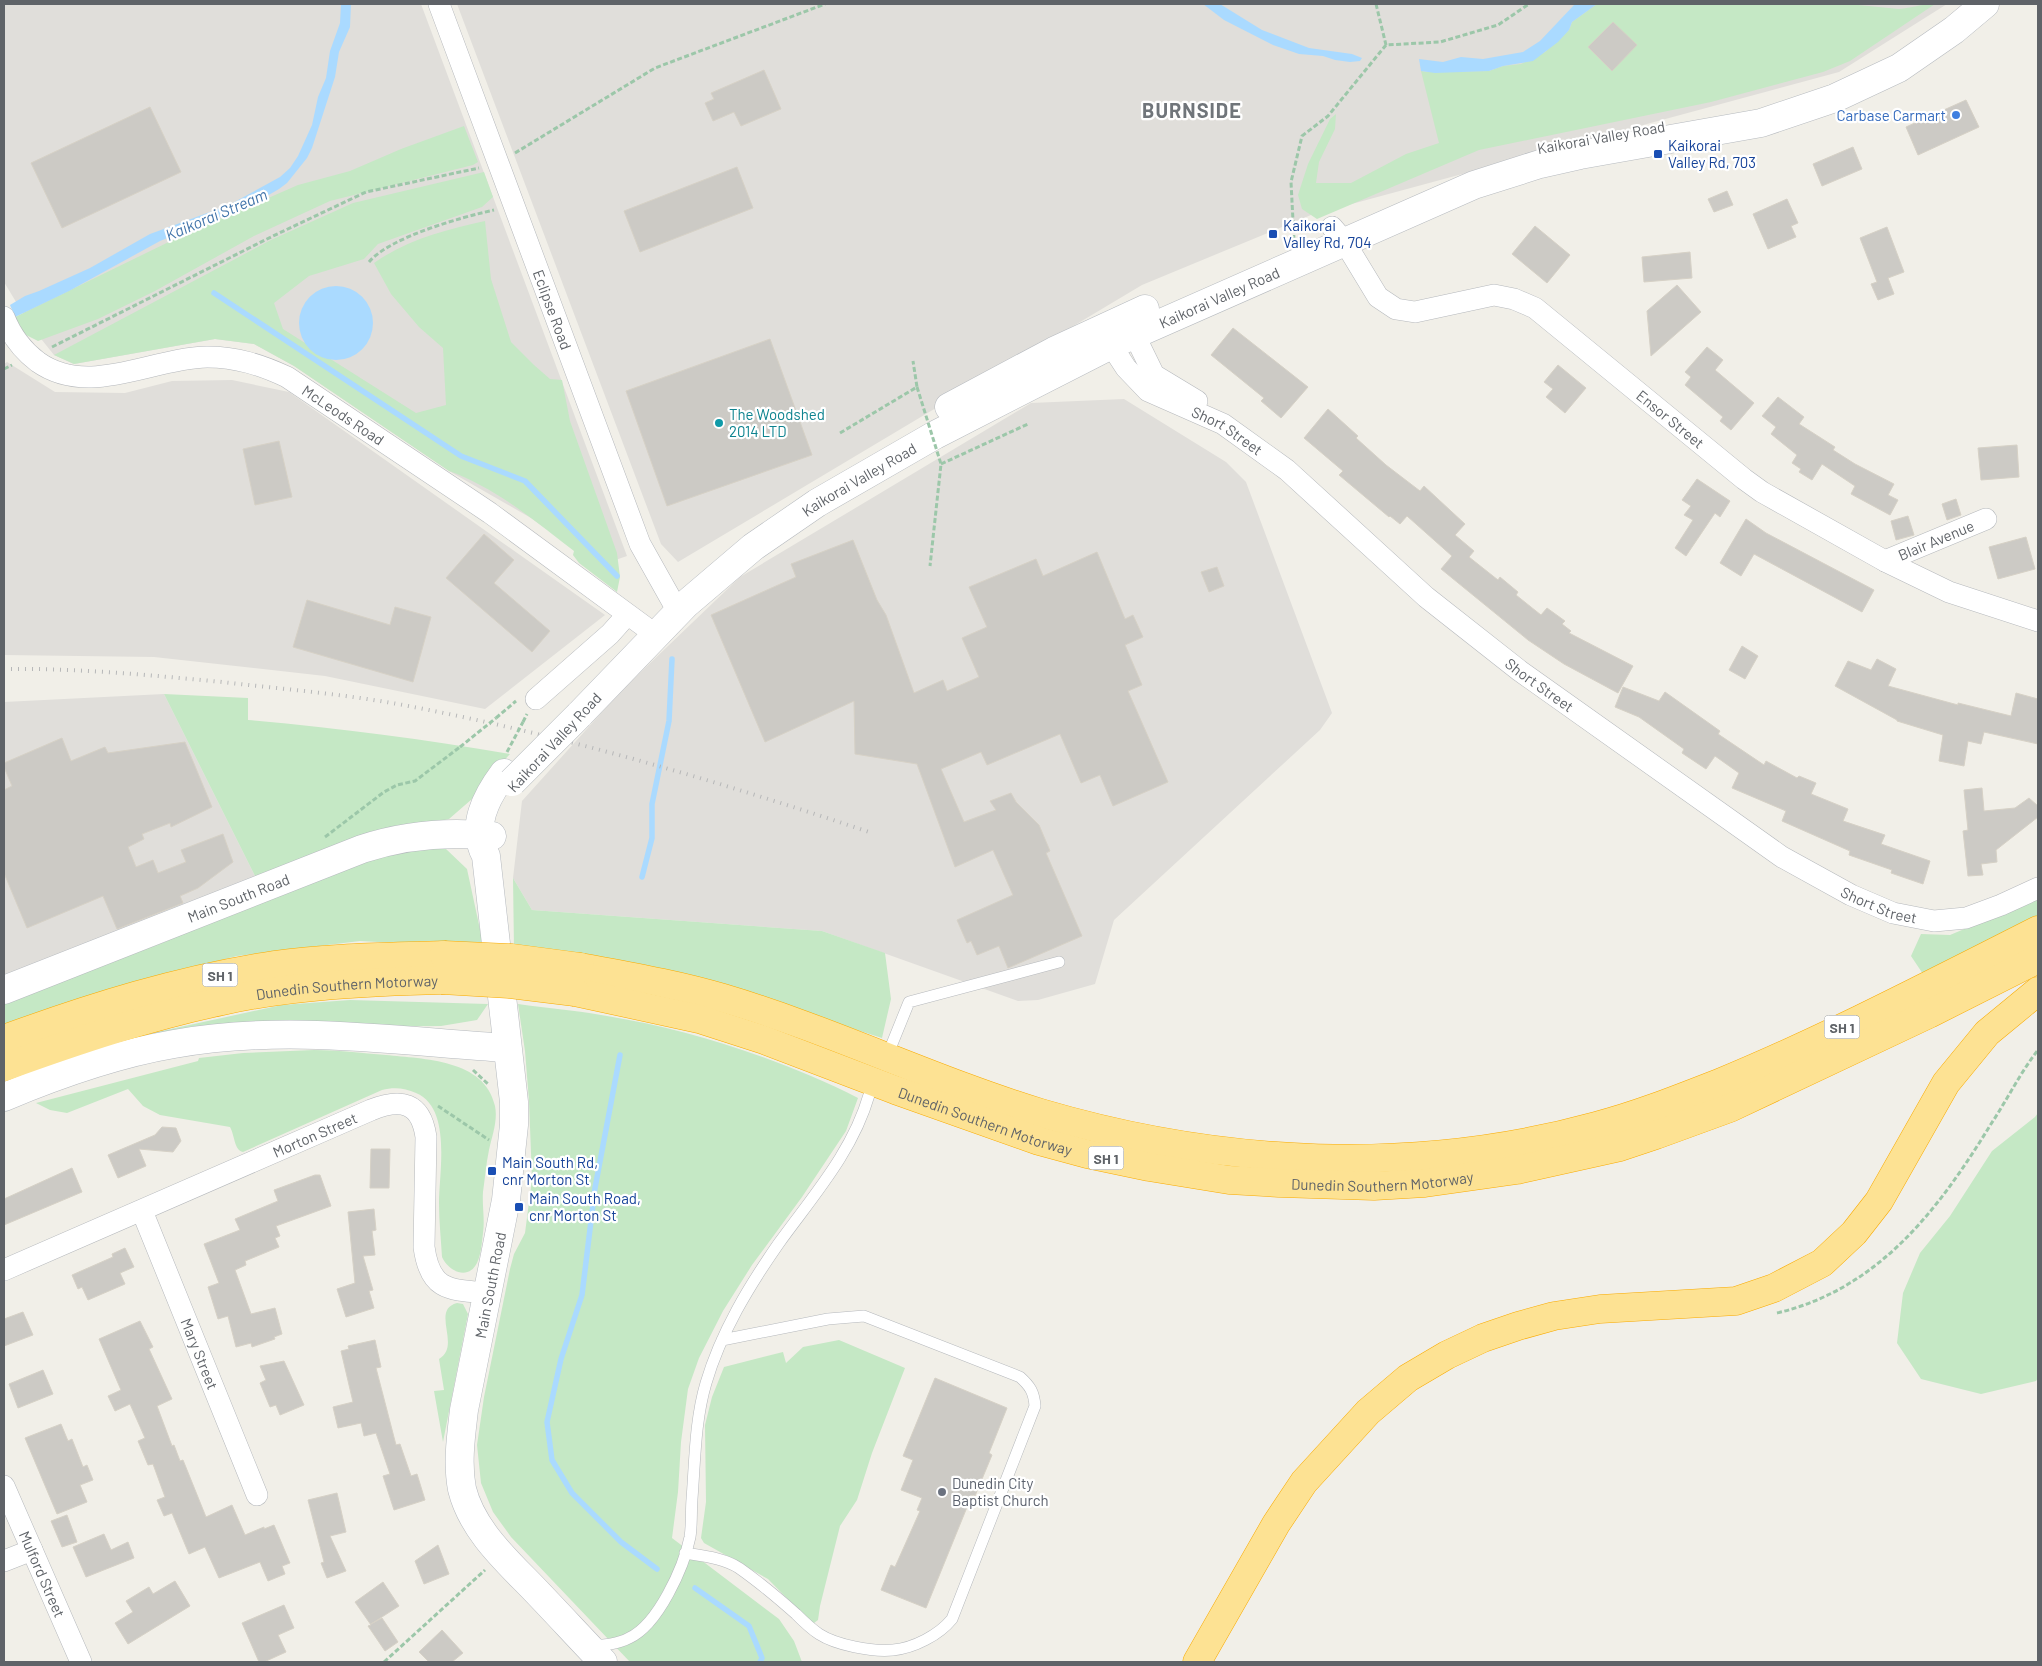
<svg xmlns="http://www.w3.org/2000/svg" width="2042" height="1666" viewBox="0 0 2042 1666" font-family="Barlow,sans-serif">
<rect width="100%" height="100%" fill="#f1efe8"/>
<path fill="#e0deda" d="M4 4H421L627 556 598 566 531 518 449 471 294 366 254 344 215 339 74 364 54 355 30 325 4 282Z
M457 4H1947L1839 72 1311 215 1142 285 678 562 661 544Z
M7 362 55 392 125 393 172 381 232 380 289 392 605 615 485 709 325 676 154 657 4 655V364Z
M1124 399 1226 462 1246 482 1332 713 1320 730 1114 920 1095 984 1038 1000 1018 1001 822 931 532 910 513 878 522 801 621 691 740 577 1031 403Z
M164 694 257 880 4 977V702Z"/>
<path fill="#c5e8c5" d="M1597 4H1848L1899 9C1912 8 1920 4 1935 4L1850 61 1823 72 1711 102 1479 150 1317 219 1302 209 1298 195 1308 164 1330 119 1336 114 1335 129 1319 162 1316 183H1351L1406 154 1439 143 1421 71 1427 72 1489 71 1503 66 1521 64 1545 52 1569 30 1572 22Z
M464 126 478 162 473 165 330 201 254 236 155 291 98 319 38 341 24 334 15 317 183 235 298 185 350 171 401 149Z
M484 172 493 197 482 207 378 244 364 259 309 276 274 303 283 329 416 413 446 405 443 348 419 327 391 294 374 263C408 239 445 230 485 221L491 279 511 342 534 365 550 379 562 380 570 421 617 553 620 577 617 592 579 563 573 555 574 551C535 521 496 488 449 471L294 366 254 344 215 339 74 364 54 355 271 240 353 203Z
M164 694 248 698V720C336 728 424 739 510 754L497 768 472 799 449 819 413 827 257 880Z
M419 844 446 849 467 869 484 948 360 941 237 956 144 979 4 1029V1004L167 941 298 883Z
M513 878 532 910 822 931 885 953 891 999 882 1038 698 979 514 949Z
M2038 898V920L1925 977 1911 956 1921 934 1950 935Z
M350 1000 488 1004 477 1020 441 1026 295 1027 134 1047 129 1038 282 1005Z
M518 1004C546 1008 574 1010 601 1015 685 1028 782 1059 858 1098L846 1131 802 1197 752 1265 723 1311 699 1358 688 1389 681 1442 678 1492 672 1538 779 1619 794 1641 802 1662H630L511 1537 493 1512 481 1483 477 1445 484 1397 510 1269 514 1254 525 1233 532 1179 529 1101 525 1051Z
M314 1050C338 1050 362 1053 386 1055 423 1059 485 1059 495 1106 498 1121 492 1136 489 1150 486 1164 485 1178 483 1192 482 1206 485 1220 483 1233 482 1242 481 1255 477 1263 468 1281 448 1271 442 1257 441 1240 439 1221 439 1203 439 1172 452 1108 416 1093 405 1088 394 1087 382 1090L243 1152C234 1150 235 1136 230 1127L160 1115 143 1106 128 1089 67 1113 50 1110 36 1103 198 1061 199 1058 243 1053Z
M2038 1113V1378L2036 1381 1981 1394 1921 1379 1897 1343 1903 1293 1920 1253 1950 1216 1992 1151 2035 1117Z
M457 1303 463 1304 468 1314 443 1442 434 1391 444 1390 439 1359C462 1346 430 1310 457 1303Z
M839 1340 905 1368 872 1453 857 1500 840 1526 820 1606 818 1620 814 1623 808 1620 768 1579 704 1543 701 1538 706 1502 705 1425 712 1397 724 1367 783 1352 786 1363 803 1347Z"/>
<path fill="#aadaff" d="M341 4H351L350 27 339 52 335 77 312 148 307 158 287 183 279 189 253 204 160 241 69 291 15 317 10 305 25 296 39 291 90 268 150 234 229 205 280 177 290 168 298 156 312 125 318 97 326 78 330 51 340 23Z
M1203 4H1220L1262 30 1309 48 1352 54 1362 58 1360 61 1350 62 1335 60 1323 56 1299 54 1273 45 1224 20Z
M1575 4H1597L1572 22 1569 30 1558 42 1533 61 1503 66 1489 71 1435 73 1421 71 1419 59 1443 62 1461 57 1483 59 1523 52 1540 41Z
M299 323a37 37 0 1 1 74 0a37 37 0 1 1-74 0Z"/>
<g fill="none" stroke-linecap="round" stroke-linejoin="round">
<path stroke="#aadaff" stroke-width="5.5" d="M214 293 461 456 525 481 617 576
M642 877 652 838V804L669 721 672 659
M620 1055 595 1188 582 1295 561 1359 547 1422 552 1460 572 1493 621 1542 657 1569
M695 1588 749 1626 762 1658 760 1662"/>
</g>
<path fill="#cccac5" stroke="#d6d1c6" d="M1613 22 1637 45 1612 71 1588 47Z
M764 70 781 109 741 126 734 112 713 121 705 103 714 99 711 93Z
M1966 100 1979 127 1918 155 1906 127Z
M150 107 181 172 62 228 31 163Z
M1853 147 1862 169 1822 186 1813 164Z
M737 167 753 208 640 252 624 211Z
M1727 191 1733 205 1714 212 1708 199Z
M1787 199 1798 223 1791 226 1796 237 1768 249 1753 214Z
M1535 226 1570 255 1547 283 1512 254Z
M1887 227 1904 272 1888 278 1894 294 1878 300 1871 284 1877 282 1860 238Z
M1690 252 1692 278 1644 282 1642 257Z
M1677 285 1701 312 1651 356 1647 311Z
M1233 328 1308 387 1281 418 1261 401 1264 398 1211 355Z
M770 339 812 455 667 506 626 391Z
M1707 347 1723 360 1715 370 1754 403 1731 430 1720 421 1723 417 1685 385 1691 377 1685 372Z
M1558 365 1586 388 1565 413 1546 397 1553 389 1544 382Z
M1778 397 1804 417 1799 424 1835 447 1833 450 1855 464 1894 484 1888 495 1898 500 1890 515 1851 494 1855 486 1822 464 1812 480 1799 472 1801 469 1792 463 1797 455 1771 434 1776 427 1762 416Z
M1328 409 1358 436 1356 438 1386 465 1420 491 1424 486 1465 524 1455 535 1474 551 1469 557 1498 580 1500 577 1518 592 1516 595 1541 615 1547 608 1565 621 1562 624 1571 631 1569 633 1633 666 1618 693 1564 664 1528 640 1441 569 1452 556 1407 516 1400 524 1390 516 1389 517 1339 475 1343 471 1304 438Z
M279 441 292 497 255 505 243 449Z
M2017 445 2019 477 1981 480 1978 448Z
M1697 479 1730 501 1720 517 1715 513 1686 556 1675 548 1693 520 1684 515 1691 506 1682 500Z
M1956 499 1961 515 1947 520 1942 504Z
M1908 516 1914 535 1896 540 1891 521Z
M1746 519 1766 533 1874 590 1862 612 1754 554 1741 576 1720 563Z
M484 534 514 560 494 583 550 631 532 652 446 578Z
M2026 537 2035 569 1998 579 1989 547Z
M853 540 877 600 886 615 914 693 943 680 947 691 979 677 962 638 987 627 969 587 1036 559 1043 576 1097 552 1125 619 1133 615 1143 637 1125 645 1142 685 1128 691 1168 782 1113 806 1100 775 1081 783 1060 734 987 765 981 752 941 769 964 822 996 810 990 801 1011 793 1016 802 1039 825 1050 851 1046 853 1082 936 1008 968 999 946 977 955 971 941 967 943 957 920 1013 895 993 850 955 867 917 764 855 754 854 701 765 742 711 615 796 577 791 564Z
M1217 567 1224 586 1209 592 1201 572Z
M307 600 390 625 395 607 431 617 413 682 293 647Z
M1742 646 1758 656 1745 679 1729 670Z
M1877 659 1896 669 1888 686 1958 705V703L2011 716 2016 693 2038 699V744L1984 732 1981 744 1968 741 1964 766 1939 761 1943 735 1897 721V720L1835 686 1848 661 1871 670Z
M1623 687 1659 701 1665 692 1720 731 1718 734 1764 765 1766 761 1797 778 1799 776 1816 783 1811 794 1848 809 1843 821 1885 835 1881 844 1930 861 1923 884 1891 873 1892 870 1849 855 1850 851 1782 821 1786 811 1732 788 1739 773 1715 756 1706 769 1682 753 1684 749 1639 717 1615 707Z
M62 738 71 761 105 747 108 753 185 742 212 807 171 827 170 823 142 834 144 839 128 847 136 867 153 860 158 873 186 862 181 850 223 834 233 862 198 888 180 896 183 903 117 929 103 896 27 928 4 873V790L12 786 4 767V763Z
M1982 788 1984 811 2015 808 2029 798 2038 806V817L1996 850 1997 862 1981 864 1983 875 1968 876 1963 831 1968 830 1964 790Z
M162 1127 176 1128 181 1141 173 1152 139 1149 146 1166 118 1178 108 1155 155 1135Z
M371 1149H390L389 1188H370Z
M72 1168 82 1192 4 1225V1199Z
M315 1175H320L331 1206 276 1226 280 1236 275 1238 279 1247 245 1261 246 1265 235 1270 251 1314 275 1308 282 1334 274 1337 275 1339 252 1347 251 1343 236 1347 228 1316 218 1319 208 1287 219 1283 204 1244 240 1230 235 1219 278 1201 274 1190Z
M374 1209 376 1230 372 1231 375 1255 363 1256 373 1290 369 1291 374 1308 346 1317 337 1289 355 1283 348 1212Z
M125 1248 134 1267 120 1273 125 1284 88 1300 82 1287 78 1289 72 1275 113 1257 112 1254Z
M23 1312 33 1335 4 1346V1319Z
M140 1321 153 1347 149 1349 172 1399 157 1406 172 1446 174 1445 180 1461 183 1460 206 1517 232 1505 245 1535 264 1527V1529L274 1525 290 1563 282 1566 285 1574 268 1581 260 1562 219 1578 205 1547 189 1554 172 1513 164 1516 157 1500 165 1497 153 1464 148 1465 138 1441 145 1438 130 1404 115 1411 108 1396 121 1390 99 1339Z
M375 1340 381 1367 376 1368 396 1445 400 1444 411 1476 417 1474 425 1500 394 1510 383 1476 390 1474 376 1433 364 1436 361 1423 338 1428 333 1407 353 1402 341 1351 349 1349 348 1346Z
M284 1361 304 1405 280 1415 276 1405 270 1407 260 1383 266 1380 260 1366Z
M43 1370 53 1394 18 1408 9 1384Z
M935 1378 1007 1408 989 1453 992 1455 975 1496 972 1495 926 1608 881 1590 891 1565 895 1567 920 1511 917 1510 922 1498 901 1490 913 1460 903 1456Z
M61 1424 68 1441 72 1439 83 1467 87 1465 93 1480 80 1485 87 1502 57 1514 25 1438Z
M337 1493 346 1532 330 1536 346 1571 327 1578 321 1563 324 1562 308 1500Z
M67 1515 77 1542 62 1547 51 1521Z
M104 1534 111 1550 128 1542 134 1558 86 1577 73 1547Z
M438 1545 449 1574 424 1584 415 1561Z
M175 1581 190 1606 128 1644 115 1623 133 1612 126 1601 149 1587 153 1594Z
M383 1582 399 1606 371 1624 382 1618 398 1642 385 1651 368 1626 371 1625 355 1602Z
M284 1605 294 1628 278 1635 286 1652 264 1662H259L242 1623Z
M442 1630 463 1653 452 1662H429L419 1652Z"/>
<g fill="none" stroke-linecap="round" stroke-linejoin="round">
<g stroke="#b5b8bc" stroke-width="12">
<path id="lane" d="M892 1044 909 1002 1059 962
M685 1553C703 1556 724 1558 739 1568 759 1582 778 1598 796 1614 803 1621 810 1628 819 1634 836 1645 872 1652 893 1650 914 1648 939 1635 952 1619L1035 1406C1034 1392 1030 1386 1020 1377L864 1316 828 1319 722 1340
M592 1646C605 1645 618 1644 629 1638 658 1625 684 1567 690 1537 692 1525 691 1511 692 1499 695 1460 695 1420 706 1383 721 1332 749 1286 779 1243 813 1196 853 1151 869 1095"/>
</g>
<g stroke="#b5b8bc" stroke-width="22">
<g id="street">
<path id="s1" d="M439 4 640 544 672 601 680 610"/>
<path id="s2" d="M1332 227 1344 241 1378 297 1396 309 1415 312 1494 295 1514 299 1535 308 1744 479 1762 492 1885 561 1949 592 2038 621"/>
<path id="s3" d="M4 317C11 335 22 350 38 362 89 398 151 358 207 357 237 357 261 365 287 377L490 513 656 635"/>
<path d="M1134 334 1154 375 1197 401"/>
<path id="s4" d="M1111 345 1126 368 1148 391 1223 424 1287 470 1426 597 1520 671 1782 857 1851 895 1893 913 1934 921 1966 918 2001 905 2038 888"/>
<path id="s5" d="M1885 561 1986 519"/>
<path d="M536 699 610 634 627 615"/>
<path id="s6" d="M142 1211 257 1495"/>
<path id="s7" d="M4 1270 371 1110C401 1098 421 1102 426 1137L424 1247C430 1291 449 1290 488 1293"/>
<path id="s8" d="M4 1486 81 1662"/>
<path d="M4 1561 32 1550"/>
</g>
</g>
<g stroke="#b6babf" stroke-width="29">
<g id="secondary">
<path d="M949 407 1054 351 1145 309"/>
<path id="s9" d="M579 715 686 604 753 547 817 503 935 435 1111 345 1474 185 1540 164 1580 155 1761 123 1835 98 1899 68 1954 30 1985 4"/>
<path d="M504 773C486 797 470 827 486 856L514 1102V1125L506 1200 464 1410C461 1436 457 1463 462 1489 472 1530 507 1561 535 1590 558 1614 580 1638 603 1662"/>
<path id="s10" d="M4 990 362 849C405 835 447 831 492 836"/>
<path d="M4 1097C59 1074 115 1054 174 1044 284 1024 397 1041 507 1048"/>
</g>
</g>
<g stroke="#f9ab00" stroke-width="29">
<g id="highway">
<path d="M580 967C628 976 676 984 723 998 831 1030 933 1080 1041 1113 1221 1166 1414 1176 1596 1126 1638 1115 1678 1099 1719 1083 1828 1038 1933 983 2038 930"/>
<path id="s11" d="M575 992 699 1019 764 1040 895 1090 1039 1141 1087 1154 1149 1167 1229 1180 1279 1183 1374 1186 1425 1183 1517 1170 1620 1147 1656 1135 1730 1108 1929 1014 2038 959"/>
<path d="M4 1039C92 1007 181 979 274 965 330 957 388 957 444 955"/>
<path id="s12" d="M4 1067C76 1041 147 1017 222 1001 294 985 368 982 442 980"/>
<path d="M1197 1662 1276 1524 1304 1482 1368 1412 1408 1378 1447 1355 1483 1338 1518 1326 1554 1316 1600 1309 1736 1301 1774 1288 1822 1263 1854 1233 1879 1201 1946 1083 1987 1033 2038 991"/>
</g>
</g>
<path stroke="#9cc7a9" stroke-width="3" stroke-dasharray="5 2.5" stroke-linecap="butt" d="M1376 4 1386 45
M515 153 655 68 825 4
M1294 240 1291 182 1302 136 1328 116 1386 45 1440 42 1498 25 1529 4
M369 262C390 237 462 217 494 210
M52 347 273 236 366 192 479 168
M4 369 12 365
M840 433 917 387 913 361
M941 464 1028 424
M496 718 516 701
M523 722 527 714
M325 837 384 792 397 785 415 781 460 747
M473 1070 488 1084
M438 1106 489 1140
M1777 1313C1879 1289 1939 1209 1991 1124 2007 1100 2020 1073 2038 1050
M384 1662 485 1570"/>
<use href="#lane" stroke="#fff" stroke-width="11"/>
<use href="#street" stroke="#fff" stroke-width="21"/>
<use href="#secondary" stroke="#fff" stroke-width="28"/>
<use href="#highway" stroke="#fde293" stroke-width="28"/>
<path stroke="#b6b7b8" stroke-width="4" stroke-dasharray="1 6" stroke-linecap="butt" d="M4 669C77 668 149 675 222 682 282 689 344 694 403 705 563 735 718 781 872 833"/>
<g stroke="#b6babf" stroke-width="29" stroke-linecap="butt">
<path id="secondary-bridge" d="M512 782 579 715"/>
</g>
<g stroke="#f9ab00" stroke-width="29" stroke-linecap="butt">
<path id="highway-bridge" d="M444 955 512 958 580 967
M442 980 509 984 575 992"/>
</g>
<path stroke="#9cc7a9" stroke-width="3" stroke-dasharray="5 2.5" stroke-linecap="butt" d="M917 387 941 464 930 566
M460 747 496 718
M507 752 523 722"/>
<use href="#secondary-bridge" stroke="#fff" stroke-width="28"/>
<use href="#highway-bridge" stroke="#fde293" stroke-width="28"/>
</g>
<circle fill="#3f7fe0" stroke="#fff" stroke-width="2" cx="1956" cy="115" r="5"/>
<g fill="#1a4fb4" stroke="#fff" stroke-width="2">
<rect x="1653" y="149" width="10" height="10" rx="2.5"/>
<rect x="1268" y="229" width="10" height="10" rx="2.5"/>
<rect x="487" y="1166" width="10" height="10" rx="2.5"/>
<rect x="514" y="1202" width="10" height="10" rx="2.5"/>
</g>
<circle fill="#0f9aa8" stroke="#fff" stroke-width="2" cx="719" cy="423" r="5"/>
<circle fill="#6b7280" stroke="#fff" stroke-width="2" cx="942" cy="1492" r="5"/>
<g text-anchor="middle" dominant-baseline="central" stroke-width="4.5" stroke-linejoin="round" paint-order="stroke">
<g fill="#fff" stroke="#8f9295" stroke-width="1">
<rect x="202.5" y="963.5" width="35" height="23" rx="4"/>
<rect x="1824.5" y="1015.5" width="35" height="23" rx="4"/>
<rect x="1088.5" y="1146.5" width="35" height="23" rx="4"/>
</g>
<g font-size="14" font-weight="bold" fill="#5f6368">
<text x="220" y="975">SH 1</text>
<text x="1842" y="1027">SH 1</text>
<text x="1106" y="1158">SH 1</text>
</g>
<g font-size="15" fill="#366cbe" stroke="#fff" text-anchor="end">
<text x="1946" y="115">Carbase Carmart</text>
</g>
<g font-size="15" fill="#5f6368" stroke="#fff">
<text transform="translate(1601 137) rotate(-10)">Kaikorai Valley Road</text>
<text stroke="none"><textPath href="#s9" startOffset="772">Kaikorai Valley Road</textPath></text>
<text stroke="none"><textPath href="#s1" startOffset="326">Eclipse Road</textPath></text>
<text stroke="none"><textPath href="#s3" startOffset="382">McLeods Road</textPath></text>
<text stroke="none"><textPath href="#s2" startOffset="424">Ensor Street</textPath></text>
<text stroke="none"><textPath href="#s4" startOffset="148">Short Street</textPath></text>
<text stroke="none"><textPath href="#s9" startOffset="368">Kaikorai Valley Road</textPath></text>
<text stroke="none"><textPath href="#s5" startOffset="55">Blair Avenue</textPath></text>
<text stroke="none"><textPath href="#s4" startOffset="552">Short Street</textPath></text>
<text transform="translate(554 742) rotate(-47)">Kaikorai Valley Road</text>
<text stroke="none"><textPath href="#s10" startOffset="252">Main South Road</textPath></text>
<text stroke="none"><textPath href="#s4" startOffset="958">Short Street</textPath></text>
<text stroke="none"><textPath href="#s12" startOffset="354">Dunedin Southern Motorway</textPath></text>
<text stroke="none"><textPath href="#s11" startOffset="431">Dunedin Southern Motorway</textPath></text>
<text stroke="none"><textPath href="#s7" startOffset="339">Morton Street</textPath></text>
<text stroke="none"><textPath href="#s11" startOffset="836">Dunedin Southern Motorway</textPath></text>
<text transform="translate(490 1285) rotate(-79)">Main South Road</text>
<text stroke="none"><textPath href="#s6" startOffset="154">Mary Street</textPath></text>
<text stroke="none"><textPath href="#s8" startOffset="96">Mulford Street</textPath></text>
</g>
<g font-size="15" fill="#164399" stroke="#fff" text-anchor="start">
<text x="1668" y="145">Kaikorai<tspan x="1668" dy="17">Valley Rd, 703</tspan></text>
<text x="1283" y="225">Kaikorai<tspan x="1283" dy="17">Valley Rd, 704</tspan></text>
<text x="502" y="1162">Main South Rd,<tspan x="502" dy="17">cnr Morton St</tspan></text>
<text x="529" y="1198">Main South Road,<tspan x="529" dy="17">cnr Morton St</tspan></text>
</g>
<g font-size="15" fill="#0d838f" stroke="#fff" text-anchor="start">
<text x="729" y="414">The Woodshed<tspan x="729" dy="17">2014 LTD</tspan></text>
</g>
<g font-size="15" fill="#5b616d" stroke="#fff" text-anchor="start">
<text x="952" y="1483">Dunedin City<tspan x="952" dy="17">Baptist Church</tspan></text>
</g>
<g font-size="16" font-style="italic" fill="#4174aa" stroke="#fff">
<text transform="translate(216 214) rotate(-23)">Kaikorai Stream</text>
</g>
<g font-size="20" font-weight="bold" letter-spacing="1" fill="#70757a" stroke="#fff">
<text x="1192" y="110">BURNSIDE</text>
</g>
</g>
<rect width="2042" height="1666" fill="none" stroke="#5f6368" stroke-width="10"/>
</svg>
